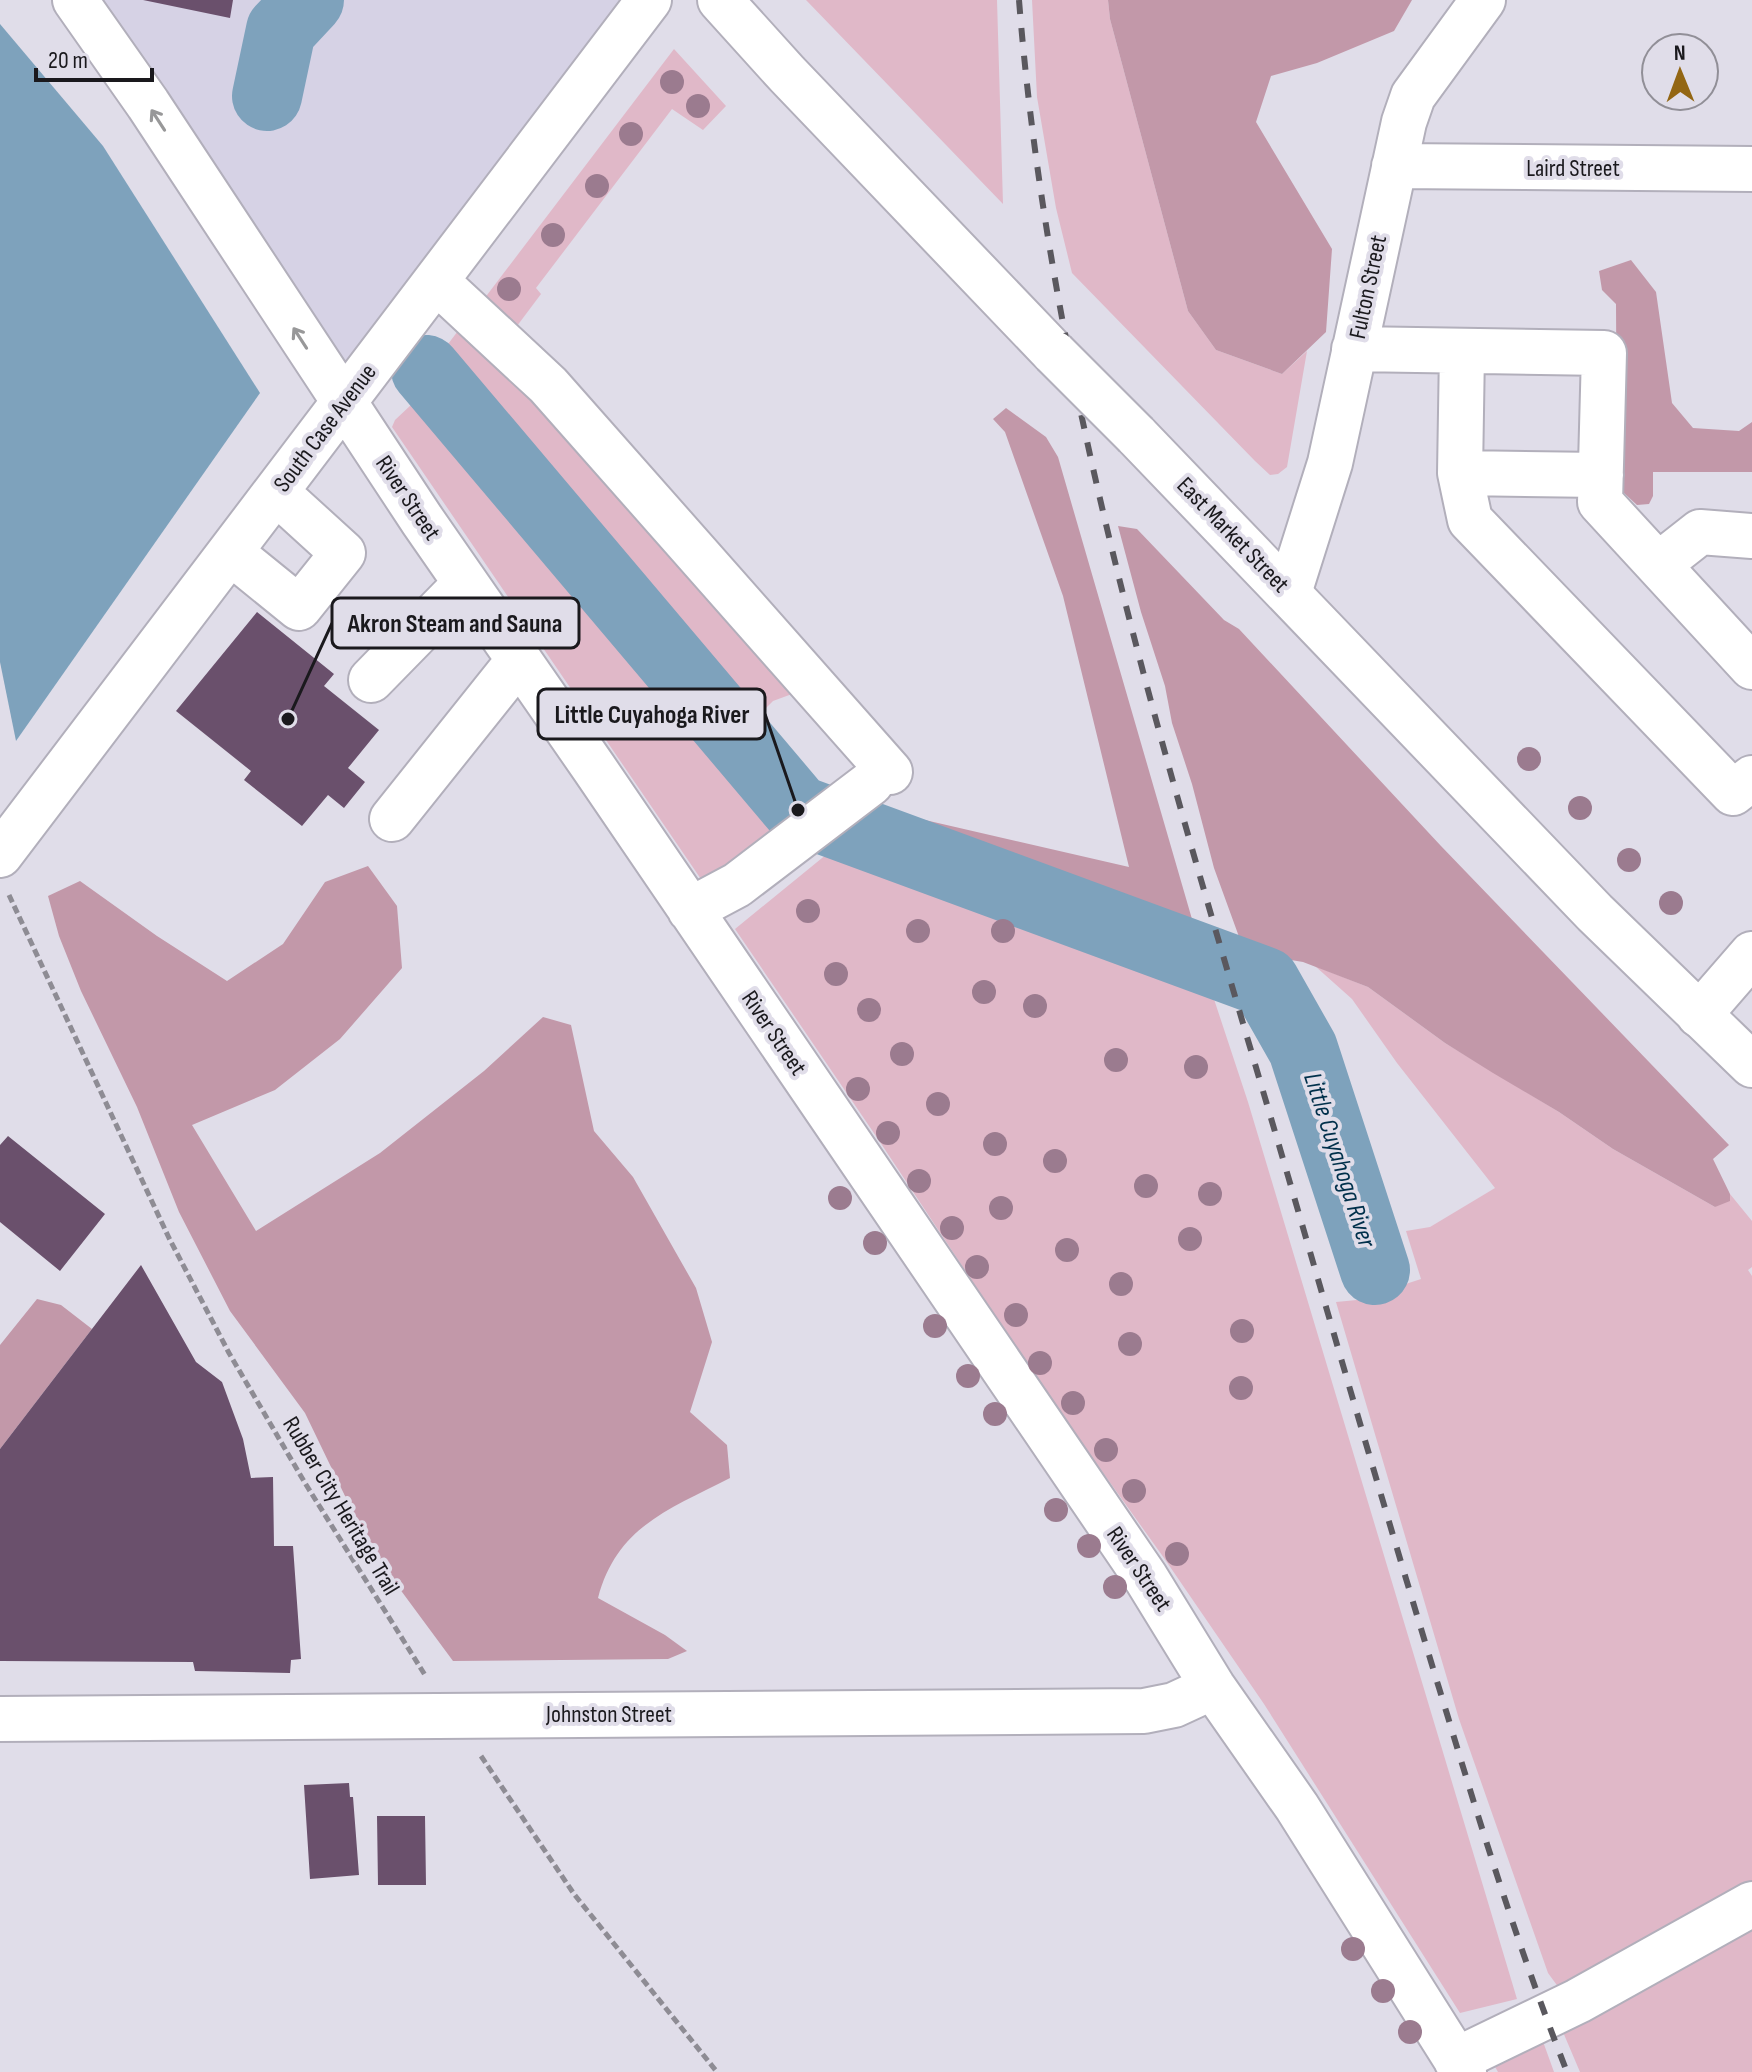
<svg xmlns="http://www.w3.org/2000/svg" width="1752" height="2072" viewBox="0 0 1752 2072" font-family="'Sofia Sans Condensed',sans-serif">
<rect width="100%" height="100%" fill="#e0dde9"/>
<path fill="#d6d2e5" d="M75 0H649L344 402Z"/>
<path fill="#e0b8c8" d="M806 0H997L1003 204Z
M1032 0H1108L1110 19 1188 311 1216 350 1282 374 1307 351 1287 467 1278 474 1270 475 1255 461 1072 273 1056 208 1037 97Z
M674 49 726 106 703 130 672 109 536 288 541 294 514 330 484 299Z
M467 319 498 352 792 694 773 701 763 711 766 734 752 728 654 600 559 498 451 373 439 356Z
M412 404 779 827 712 878 703 882 392 427 395 420Z
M838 845 1208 981 1248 1102 1517 1999 1460 2013 1264 1704 1164 1558 1051 1400 878 1139 735 929Z
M1315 966 1368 987 1445 1043 1559 1112 1613 1149 1715 1207 1730 1194 1752 1221V1267L1748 1270 1752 1276V1882L1674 1931 1559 1988 1548 1973 1459 1719 1336 1302 1357 1300 1421 1279 1406 1231 1430 1227 1495 1188 1397 1063 1352 999Z
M1752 1924V2072H1580L1560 2025Z
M1541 2036 1554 2072H1498L1494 2065Z"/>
<path fill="#c298a9" d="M1108 0H1412L1394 31 1317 63 1271 76 1256 122 1332 249 1326 332 1282 374 1216 350 1188 311 1110 19Z
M1631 260 1656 292 1672 403 1693 428 1739 431 1752 422V472H1653V496L1649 504 1637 505 1624 493 1617 474 1616 304 1602 290 1599 271Z
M1006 408 1046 437 1058 457 1194 926 991 871 898 829 867 823 894 809 899 814 1129 867 1063 596 1005 432 993 419Z
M1118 526 1137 529 1224 620 1239 629 1441 846 1729 1145 1713 1159 1730 1194V1201L1715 1207 1613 1149 1559 1112 1493 1073 1445 1043 1368 987 1303 962 1267 956 1242 945 1214 868 1192 784 1172 723 1165 686 1141 612Z
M368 866 397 906 402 968 340 1039 275 1090 192 1125 256 1231 380 1153 484 1071 543 1017 571 1025 594 1131 633 1177 696 1288 712 1342 690 1412 727 1445 730 1478C670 1509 617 1526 598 1598L665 1635 687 1651 668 1659 453 1661 371 1550 305 1413 230 1311 179 1212 137 1107 81 991 59 936 48 896 80 881 157 936 227 981 283 944 325 882Z
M37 1299 61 1305 92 1329 0 1449V1345Z"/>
<path fill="#7ea2bc" d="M0 24 103 146 260 393 16 741 0 662Z"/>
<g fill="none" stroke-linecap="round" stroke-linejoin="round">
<path stroke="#7ea2bc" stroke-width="70" d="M267 96 281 30 309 0
M426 370 798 810 1265 982 1303 1049 1375 1270"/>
</g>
<path fill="#6a506c" d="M143 0H233L230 18Z
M257 612 334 674 324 686 379 730 348 768 365 782 344 808 328 795 302 826 244 780 251 771 176 711Z
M8 1136 105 1214 60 1271 0 1222V1145Z
M141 1265 196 1362 222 1382 243 1439 251 1478 273 1477 274 1546H293L301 1659 291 1660 290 1673 195 1671 193 1662 0 1661V1449Z
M349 1783 350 1797H353L359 1875 310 1879 304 1785Z
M377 1816H425L426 1885H378Z"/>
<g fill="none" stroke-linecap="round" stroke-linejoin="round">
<g stroke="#b2afbb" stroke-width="48">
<path id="minor" d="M75 0 148 104 422 520 594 768 1146 1578 1213 1687 1297 1807 1464 2072
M1394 166 1752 169
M436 281 548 385 890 772
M1354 349 1604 353 1600 502 1752 667
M1462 351 1460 473 1601 475
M1460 473 1470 520 1733 793 1752 778
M230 552 299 608 343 553 276 492
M1658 565 1700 532 1752 536
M1289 593 1330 463 1404 122 1413 96 1483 0
M371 680 465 584
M392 819 519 660
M0 855 649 0
M690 910 737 885 871 783
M1699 1015 1752 954
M0 1719 1144 1711 1174 1705 1213 1687
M1456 2060 1578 2001 1752 1904"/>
</g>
<g stroke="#b2afbb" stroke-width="48">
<path id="major" d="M720 0 787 74 1054 353
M1136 435 1595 913 1752 1065"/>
</g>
<path stroke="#8e8c94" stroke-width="5" stroke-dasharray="8 4" stroke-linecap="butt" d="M9 895 169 1238 229 1353 305 1483 425 1675
M481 1756 574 1894 717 2072"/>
<use href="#minor" stroke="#fff" stroke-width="44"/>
<use href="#major" stroke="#fff" stroke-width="44"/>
<path stroke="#5a585e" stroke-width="6" stroke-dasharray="14 14" stroke-linecap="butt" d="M1019 0C1051 403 1175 790 1288 1176 1340 1355 1392 1535 1447 1714 1483 1834 1521 1955 1567 2072"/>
<g stroke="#b2afbb" stroke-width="48" stroke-linecap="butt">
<path id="major-bridge" d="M1054 353 1136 435"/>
</g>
<use href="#major-bridge" stroke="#fff" stroke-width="44"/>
</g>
<g fill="#9b7b8f">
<circle cx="672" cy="82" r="12"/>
<circle cx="698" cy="106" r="12"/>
<circle cx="631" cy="134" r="12"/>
<circle cx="597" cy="186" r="12"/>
<circle cx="553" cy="235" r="12"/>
<circle cx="509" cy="289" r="12"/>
<circle cx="1529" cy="759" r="12"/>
<circle cx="1580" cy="808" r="12"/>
<circle cx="1629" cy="860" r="12"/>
<circle cx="1671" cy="903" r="12"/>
<circle cx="808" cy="911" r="12"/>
<circle cx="918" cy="931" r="12"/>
<circle cx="1003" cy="931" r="12"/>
<circle cx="836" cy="974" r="12"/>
<circle cx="984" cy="992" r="12"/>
<circle cx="1035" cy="1006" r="12"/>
<circle cx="869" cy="1010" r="12"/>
<circle cx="902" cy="1054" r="12"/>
<circle cx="1116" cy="1060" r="12"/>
<circle cx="1196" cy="1067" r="12"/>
<circle cx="858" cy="1089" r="12"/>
<circle cx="938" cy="1104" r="12"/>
<circle cx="888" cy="1133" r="12"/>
<circle cx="995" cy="1144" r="12"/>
<circle cx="1055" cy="1161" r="12"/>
<circle cx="919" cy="1181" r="12"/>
<circle cx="1146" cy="1186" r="12"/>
<circle cx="1210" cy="1194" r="12"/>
<circle cx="840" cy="1198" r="12"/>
<circle cx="1001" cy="1208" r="12"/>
<circle cx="952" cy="1228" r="12"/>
<circle cx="1190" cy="1239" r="12"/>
<circle cx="875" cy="1243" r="12"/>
<circle cx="1067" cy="1250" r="12"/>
<circle cx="977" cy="1267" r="12"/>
<circle cx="1121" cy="1284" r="12"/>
<circle cx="1016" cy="1315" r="12"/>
<circle cx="935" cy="1326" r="12"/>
<circle cx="1242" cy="1331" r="12"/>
<circle cx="1130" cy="1344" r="12"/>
<circle cx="1040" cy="1363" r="12"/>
<circle cx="968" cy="1376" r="12"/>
<circle cx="1241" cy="1388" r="12"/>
<circle cx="1073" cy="1403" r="12"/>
<circle cx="995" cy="1414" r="12"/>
<circle cx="1106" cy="1450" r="12"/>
<circle cx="1134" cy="1491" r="12"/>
<circle cx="1056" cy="1510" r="12"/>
<circle cx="1089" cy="1546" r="12"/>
<circle cx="1177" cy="1554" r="12"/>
<circle cx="1115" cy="1587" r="12"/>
<circle cx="1353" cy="1949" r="12"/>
<circle cx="1383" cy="1991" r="12"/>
<circle cx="1410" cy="2032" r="12"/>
</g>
<defs><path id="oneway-shaft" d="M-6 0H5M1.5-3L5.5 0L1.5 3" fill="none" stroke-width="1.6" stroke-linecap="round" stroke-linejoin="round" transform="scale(2)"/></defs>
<g stroke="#989899">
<use href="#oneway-shaft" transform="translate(158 120) rotate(-123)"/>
<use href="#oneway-shaft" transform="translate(300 338) rotate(-123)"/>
</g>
<g text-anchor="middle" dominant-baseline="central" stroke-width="8" stroke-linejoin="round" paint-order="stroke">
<g font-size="24" fill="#1a191d" stroke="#e0dde9">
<text x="1573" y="168">Laird Street</text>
<text transform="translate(1368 287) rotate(-78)">Fulton Street</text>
<text transform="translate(325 428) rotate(-53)">South Case Avenue</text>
<text transform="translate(408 498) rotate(56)">River Street</text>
<text transform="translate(1233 535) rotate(46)">East Market Street</text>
<text transform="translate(774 1033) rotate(56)">River Street</text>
<text transform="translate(341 1506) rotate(59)">Rubber City Heritage Trail</text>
<text transform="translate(1139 1569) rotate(56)">River Street</text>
<text x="609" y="1714">Johnston Street</text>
</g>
<g font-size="26" font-style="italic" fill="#00304b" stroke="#e0dde9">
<text transform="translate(1339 1160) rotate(72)">Little Cuyahoga River</text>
</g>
</g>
<path fill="none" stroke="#1a191d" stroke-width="3" d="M288 719L332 623M798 810L765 714"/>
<g fill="#1a191d" stroke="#e0dde9" stroke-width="3">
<circle cx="288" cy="719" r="8"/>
<circle cx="798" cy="810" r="8"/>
</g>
<g fill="#e0dde9" stroke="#1a191d" stroke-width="3">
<rect x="332" y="598" width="247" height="50" rx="8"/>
<rect x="538" y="689" width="227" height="50" rx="8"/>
</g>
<g font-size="26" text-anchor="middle" font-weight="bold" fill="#1a191d">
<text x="455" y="632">Akron Steam and Sauna</text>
<text x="652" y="723">Little Cuyahoga River</text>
</g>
<g transform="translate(1680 72) rotate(359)"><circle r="38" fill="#e0dde9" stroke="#918f97" stroke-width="2"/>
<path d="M0-6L14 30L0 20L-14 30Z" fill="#936613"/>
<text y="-12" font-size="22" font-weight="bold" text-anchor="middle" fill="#1a191d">N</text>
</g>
<path d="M36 68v12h116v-12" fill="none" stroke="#1a191d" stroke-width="4"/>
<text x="48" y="68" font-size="24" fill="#1a191d" stroke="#e0dde9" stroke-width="6" paint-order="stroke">20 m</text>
</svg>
